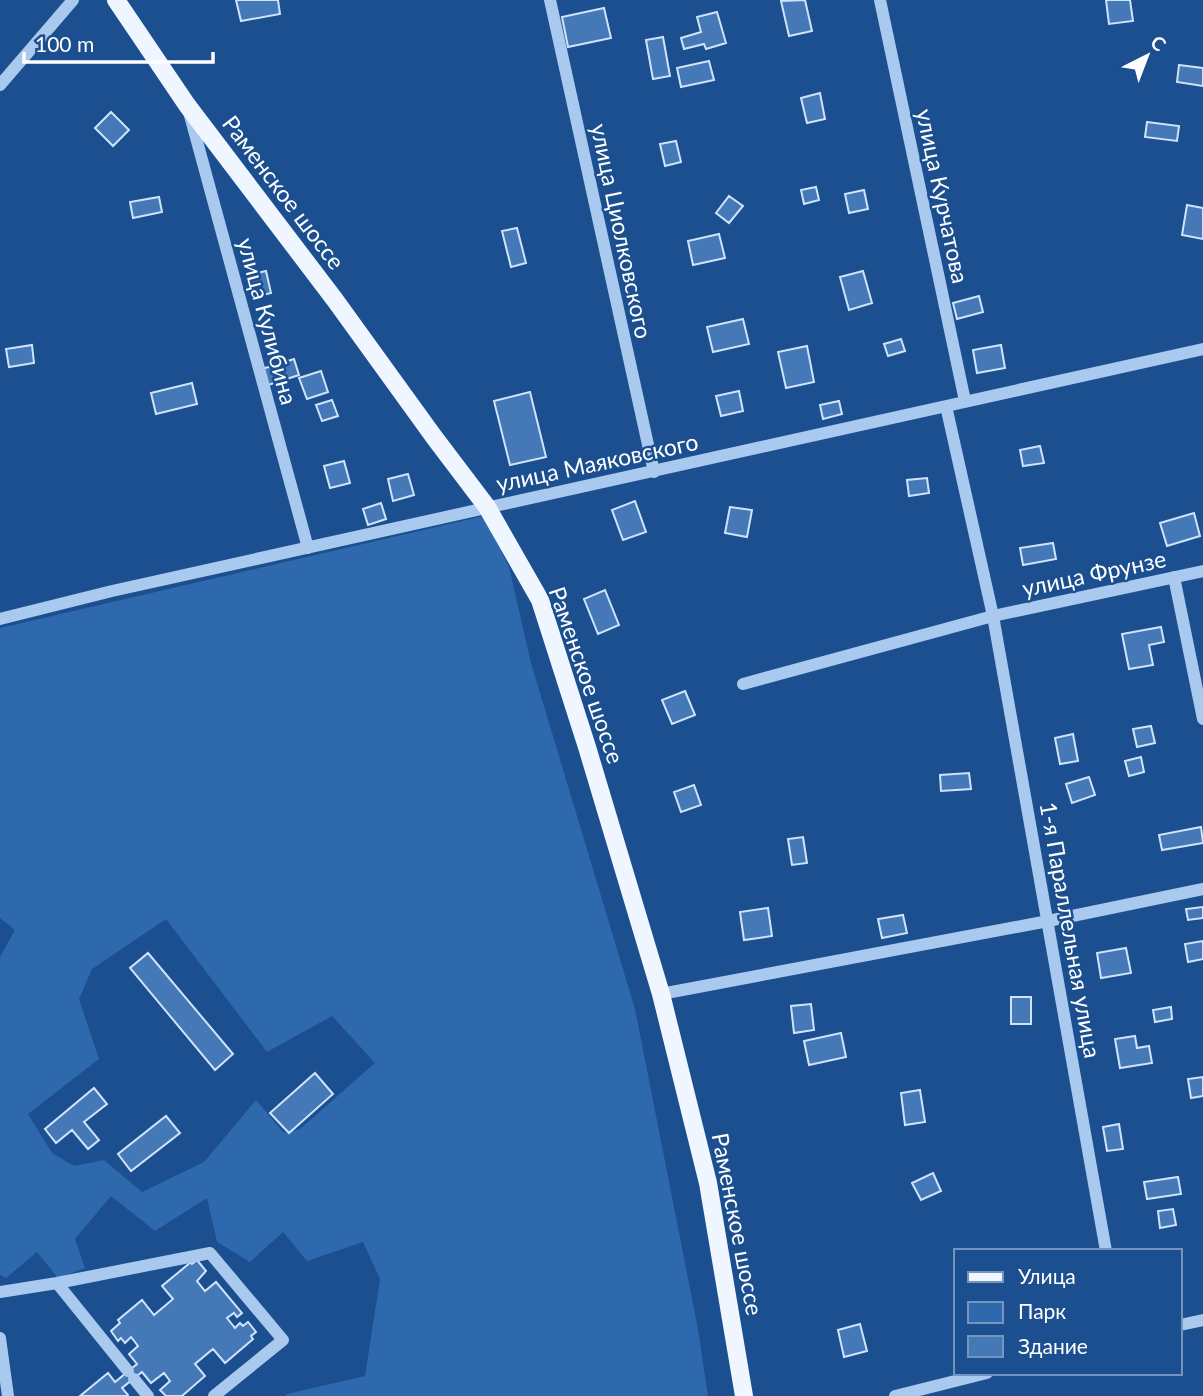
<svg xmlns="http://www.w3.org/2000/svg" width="1203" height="1396" viewBox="0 0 1203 1396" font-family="Lato,sans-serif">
<rect width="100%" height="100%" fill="#1b4f8f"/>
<path fill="#2e69ad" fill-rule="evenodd" d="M484 516 509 567 531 663 635 1009 698 1329 708 1396H286L287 1394 365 1376 380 1279 363 1242 307 1261 283 1232 250 1262 217 1242 207 1198 155 1231 111 1196 75 1239 85 1268 58 1278 37 1252 6 1278 0 1275V957L15 930 0 918V628ZM166 919 267 1052 332 1016 375 1063 300 1129 284 1133 256 1100 204 1162 142 1192 104 1160 74 1166 52 1153 28 1114 99 1059 79 999 92 969Z"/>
<path fill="#4478b7" stroke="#cfe3fa" stroke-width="2" d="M236 0H278L280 14 241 21Z
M805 0 812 31 789 36 781 1Z
M1106 0H1130L1133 21 1109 24Z
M604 8 611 38 568 47 562 17Z
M717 12 726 43 706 49 704 44 684 49 681 38 701 32 697 17Z
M663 37 670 76 653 79 646 40Z
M709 61 714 80 681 87 677 68Z
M1179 65 1203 68V86L1177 82Z
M820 93 825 119 807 123 801 98Z
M111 112 129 130 113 146 95 128Z
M1147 122 1179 126 1177 141 1145 137Z
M676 141 681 162 665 166 660 144Z
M816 187 819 200 804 204 801 190Z
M864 190 868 209 849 213 845 194Z
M729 196 743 206 729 223 716 213Z
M159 197 162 212 133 218 130 202Z
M1187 205 1203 208V239L1182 235Z
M517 228 526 263 511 267 502 231Z
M719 234 725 258 693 265 688 241Z
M266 271 271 293 254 297 248 275Z
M863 271 872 303 849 310 840 277Z
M979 296 983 312 957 319 953 303Z
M743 319 749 344 713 352 707 327Z
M901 339 905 351 888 356 884 344Z
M32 345 34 363 9 367 6 349Z
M1001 345 1005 368 977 373 973 350Z
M807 346 814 382 786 388 778 352Z
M294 359 299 375 268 385 262 369Z
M321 371 328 392 307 399 299 378Z
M192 383 197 404 156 414 151 393Z
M739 391 743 411 721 416 716 396Z
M530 392 546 457 510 465 494 401Z
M332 400 338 416 322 421 316 405Z
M839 401 842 414 823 419 820 405Z
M1040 446 1044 463 1023 466 1020 450Z
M344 461 350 483 330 488 324 466Z
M408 474 414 495 393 501 388 479Z
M927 478 929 493 909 496 907 480Z
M635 501 646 532 623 540 612 510Z
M381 503 386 519 368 525 363 509Z
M730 507 752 510 747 537 725 533Z
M1194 513 1200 536 1167 546 1160 523Z
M1053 543 1056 559 1023 565 1020 548Z
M605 590 619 625 598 634 584 599Z
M1161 627 1164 642 1149 645 1153 665 1129 669 1122 634Z
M685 691 695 715 672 724 662 700Z
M1151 726 1155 743 1137 747 1133 729Z
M1073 734 1078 761 1060 764 1055 738Z
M1141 757 1144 772 1129 776 1125 761Z
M969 773 971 789 941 791 940 775Z
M1089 777 1095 795 1072 803 1066 784Z
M694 785 701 805 681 812 674 792Z
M1201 827 1203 843 1162 850 1159 835Z
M803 837 807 863 792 865 788 839Z
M1203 907V918L1188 920 1186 909Z
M768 908 772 936 744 940 740 912Z
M903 915 907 933 882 938 878 919Z
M1203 941V959L1188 962 1185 944Z
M1126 948 1131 973 1101 978 1097 953Z
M148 953 233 1054 215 1070 130 968Z
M1011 997H1031V1024H1011Z
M811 1004 814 1030 794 1033 791 1006Z
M1171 1007 1172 1019 1155 1022 1153 1010Z
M841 1033 846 1057 809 1065 804 1041Z
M1135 1036 1137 1048 1149 1046 1152 1063 1120 1068 1115 1039Z
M315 1073 333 1094 289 1133 270 1113Z
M1203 1077V1096L1191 1098 1188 1079Z
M94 1088 107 1104 84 1122 99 1140 88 1149 72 1130 56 1143 45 1129Z
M920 1090 925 1122 905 1125 901 1093Z
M166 1116 180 1133 131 1171 118 1154Z
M1119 1124 1123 1149 1107 1151 1103 1127Z
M933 1173 941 1191 921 1200 912 1183Z
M1178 1177 1181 1194 1147 1199 1144 1182Z
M1173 1209 1176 1225 1160 1228 1158 1211Z
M197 1260 206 1271 197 1281 205 1291 216 1282 242 1313 237 1317 234 1313 227 1318 235 1328 240 1323 243 1326 248 1322 256 1332 251 1336 253 1339 225 1363 213 1349 195 1364 205 1376 182 1396H166L160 1390 170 1381 164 1373 151 1383 142 1372 122 1388 128 1395 127 1396H80L108 1373 115 1382 137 1364 129 1354 138 1346 131 1337 125 1343 121 1338 118 1341 111 1331 120 1323 118 1320 142 1300 154 1315 173 1299 162 1286 191 1262 192 1264Z
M860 1324 867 1351 844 1357 838 1330Z"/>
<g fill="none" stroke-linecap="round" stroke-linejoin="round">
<path stroke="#a9c9ee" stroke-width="12" d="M550 0 654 472
M880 0 965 401
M0 85 73 0
M189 112 308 548
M946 406 993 616 1106 1251
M1174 577 1203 719
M0 619 112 591 1203 349
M743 684 993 616 1203 571
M661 994 1048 921 1203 889
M57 1283 128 1371
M0 1292 57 1283 210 1253 283 1340 214 1396
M1180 1325 1203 1320
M0 1338 8 1396
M134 1379 148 1396
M895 1396 987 1373"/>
<path stroke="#f0f6ff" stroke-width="18" d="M116 0 187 105 335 300 434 437 487 507 540 600 587 747 661 994 708 1183 744 1396"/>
</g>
<g text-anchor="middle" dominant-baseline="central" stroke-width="5" stroke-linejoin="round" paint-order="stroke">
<g font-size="23" fill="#fff" stroke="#1b4f8f">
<text transform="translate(284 192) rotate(53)">Раменское шоссе</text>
<text transform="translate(943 196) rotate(78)">улица Курчатова</text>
<text transform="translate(622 231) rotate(78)">улица Циолковского</text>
<text transform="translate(268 321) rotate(75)">улица Кулибина</text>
<text transform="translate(597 462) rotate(-12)">улица Маяковского</text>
<text transform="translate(1094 573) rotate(-12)">улица Фрунзе</text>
<text transform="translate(587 675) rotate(71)">Раменское шоссе</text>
<text transform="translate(1071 930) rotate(80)">1-я Параллельная улица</text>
<text transform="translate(738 1224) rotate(79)">Раменское шоссе</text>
</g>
</g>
<rect x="954" y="1249" width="228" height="126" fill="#1b4f8f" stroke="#7695bc" stroke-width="2"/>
<rect x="968" y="1272" width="35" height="10" fill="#f0f6ff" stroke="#7695bc" stroke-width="2"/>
<text x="1018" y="1284" font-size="21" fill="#ffffff">Улица</text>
<rect x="968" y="1302" width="35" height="21" fill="#2e69ad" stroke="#7695bc" stroke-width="2"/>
<text x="1018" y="1319" font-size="21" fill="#ffffff">Парк</text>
<rect x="968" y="1336" width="35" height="21" fill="#4478b7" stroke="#7695bc" stroke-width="2"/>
<text x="1018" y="1354" font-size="21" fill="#ffffff">Здание</text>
<g transform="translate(1147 56) rotate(42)" stroke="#1b4f8f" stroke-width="5" paint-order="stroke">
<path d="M0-5L12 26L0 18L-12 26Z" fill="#ffffff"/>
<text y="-10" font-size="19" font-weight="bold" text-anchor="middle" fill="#ffffff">С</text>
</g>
<path d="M24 52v10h189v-10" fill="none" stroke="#ffffff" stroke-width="3.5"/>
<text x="35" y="52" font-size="21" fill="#ffffff" stroke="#1b4f8f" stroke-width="5" paint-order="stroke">100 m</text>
</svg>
